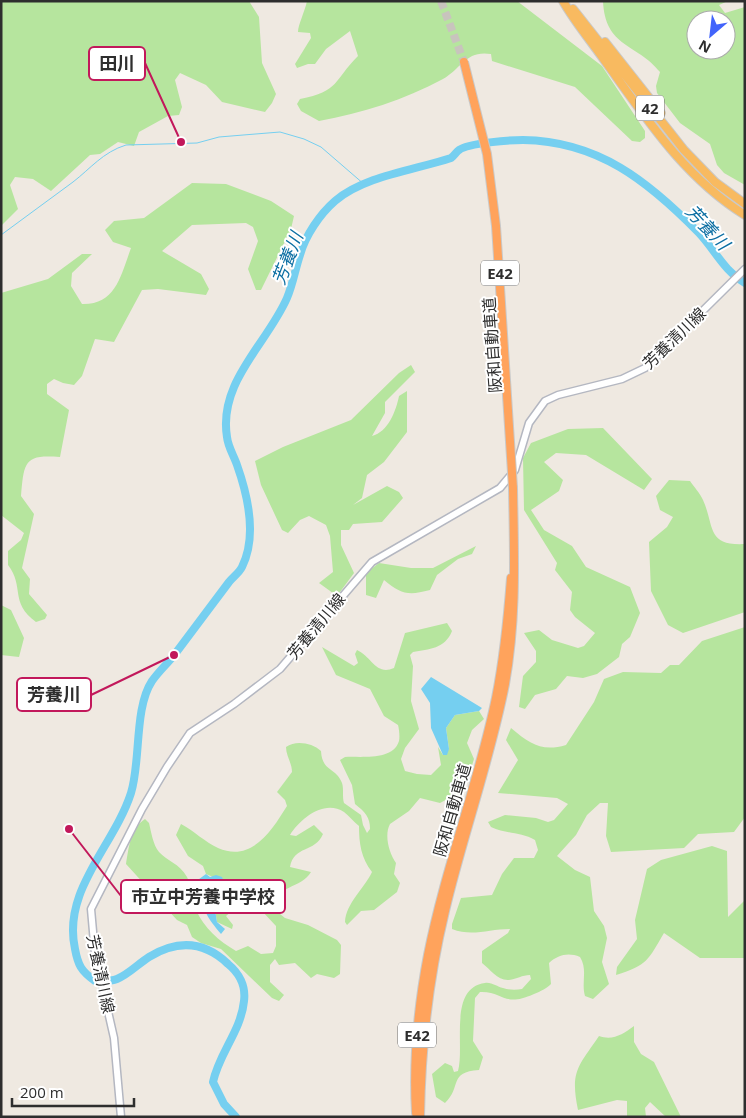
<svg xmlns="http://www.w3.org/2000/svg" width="746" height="1118" viewBox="0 0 746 1118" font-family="'Open Sans','Noto Sans JP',sans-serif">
<rect width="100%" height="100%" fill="#efe9e1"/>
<path fill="#b6e59e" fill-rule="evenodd" d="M1 1H249L259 17 262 63 276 94 272 103 265 112 222 102 206 85 180 73 175 80 182 107 179 115 168 116 139 132 134 146 118 142 100 154 90 155 51 191 33 179 15 177 10 185 18 209 1 226Z
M307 1H517L602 66 645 131V138L640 142 632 141 575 87 492 61 491 54C466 50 462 68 443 79 404 100 362 113 319 121L301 111 297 104 300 99C340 91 333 81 358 56L350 31 326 49 315 64H308L297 68 295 64 311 38 310 33 298 32C298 25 305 11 307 1Z
M603 1H728L719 5 725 13 745 7V185L724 173 717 165 710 144 680 123 657 93 656 86 660 72C637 43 605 48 603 1ZM696 20H726V50H696Z
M192 183 226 184 271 201 294 216 291 229 261 290H256L248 269 258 241 253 227 246 223 192 225 162 251 201 274 209 289 206 295 158 289 142 290 114 342 95 339 82 376 74 385 63 383 54 379 47 384V394L69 410 60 457C24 454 24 462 21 496L34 514 22 568 30 579 29 594 47 615 45 619 36 622C9 602 25 587 8 565V551L21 540 24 533 1 515V293L48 279 82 254H92L72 273 71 286 82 304C116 305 121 275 131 248L113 242 105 230 114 221 144 218Z
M411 365 415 372 385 402V413L372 436C388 432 396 411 399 396L407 391V432L384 462 367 475 362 498 353 505 387 486 399 492 403 498 382 522 353 524 349 530H341V545L354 573 337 596 319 583 333 572 330 536 326 525 309 516 300 520 288 533 282 530 261 485 255 461 283 447 351 420 399 373Z
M603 428 652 479 644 490 586 455 556 453 544 462 563 480 559 491 531 510 544 530 572 546 586 567 630 587 640 613 630 637 622 644 619 657 597 674 583 678 567 676 556 689 535 695 525 709 519 707 523 676 536 662V651L524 633 539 630 552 640 578 648 584 646 595 633 575 617 570 610 572 592 555 570 557 563 524 510 523 458 531 443 568 429Z
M669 480 690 481C694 487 700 493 703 500 715 527 706 546 745 544V612L683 633 668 625 651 591 649 542 667 527 673 517 660 510 656 496Z
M476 546 472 554 458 559 437 575 430 590C408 596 401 594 384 580L376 598 366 595V573L379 563 411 568H433Z
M1 605 11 610 24 638 19 657 1 655Z
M447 623 452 631C445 649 429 649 413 652L410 655 413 666 411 701 419 729 405 748 401 759 405 771 417 774 431 775 441 765 438 747 443 755 449 749 446 728 455 715 479 711 484 719 472 730 467 743 474 759 461 800 455 795 440 803 420 798 409 811 390 824C384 835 389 853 396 863L394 874 400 883 397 892 374 910 361 911 347 925 345 922C346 903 364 889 372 872 361 858 359 843 359 826 354 822 349 816 344 812 324 799 300 819 290 835L296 836 314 825 323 834C315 853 294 845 290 867L311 872C302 888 274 887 270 906L285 918 308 925 337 940 341 945 340 974 334 978 317 974 311 978 295 963 279 965 275 959 270 965V982L284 995 279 1001 272 998 221 949 201 943 192 937 187 925 177 920 126 864C129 847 130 829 145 819L149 823C151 831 153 845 159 852 167 861 179 863 187 877 193 889 192 901 196 910 204 928 219 941 236 951L248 946 261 954 273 953 276 946V926L261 910C253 913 245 911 238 906L226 916 233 925 232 929 217 922 212 891 249 906 253 901 247 899 234 886 206 874 203 866 188 856 176 835 181 824C194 831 205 842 218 848 252 863 272 830 287 806L285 800 277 792 292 772C292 763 286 756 286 747 296 740 312 743 321 751 322 772 336 767 342 783 344 789 342 797 344 803L361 815 363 825 367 833 370 829C370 817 365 812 355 804L352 785 340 760 345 757C361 756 393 761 399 741 400 736 399 729 398 725L384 716 370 689 336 675 322 647 354 666 358 663 355 654 357 650C372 657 376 676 394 668L405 633Z
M745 627V817L734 832 698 834 684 848 611 852 606 836 608 803H600L587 815 576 835 557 856 575 870 590 877 594 911 604 926 607 938 602 962 609 984 593 999 585 996C581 982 588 970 580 957 568 952 558 955 549 963L551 984C546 989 541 991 534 994 503 1008 504 991 480 992L475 998 473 1041 483 1057 479 1070C448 1072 462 1087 445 1103L436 1097 432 1074 445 1063 452 1066 454 1072 458 1071C465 1046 448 988 485 983 492 982 497 987 503 988 509 990 516 990 522 989L531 979 530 975C522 975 517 979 509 980 498 981 490 969 482 963V951L508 933 510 929C489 929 472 937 452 929V924L461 898 492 895 502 874 514 858H534L538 850 535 840C521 832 506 834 491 827L488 822 505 815 536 818 548 822 554 820 568 804 557 798 498 793 518 760 506 740 511 728C530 744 542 752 566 745L594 702 604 679 623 672 661 673 670 665H679L702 641Z
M712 846 727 851 728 917 745 900V958H700L664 933C648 960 648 965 616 975L617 967 637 939 635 920 647 869 661 860Z
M634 1026V1042L641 1054 654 1062 681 1117H666L650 1102 645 1108 646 1117H627V1101L617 1100 578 1110C570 1071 578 1067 599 1036 613 1041 623 1034 634 1026Z"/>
<path fill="#75cff0" d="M431 677 482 708 479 711 455 715 446 728 449 749 447 755H443L431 728 430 703 421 689Z
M206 874 210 877 216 875 222 877 224 882C235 886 246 896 255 903L249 906 212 891 217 922 225 929 221 934C207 917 204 913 201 892L191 885Z"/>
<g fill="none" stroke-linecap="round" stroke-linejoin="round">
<path stroke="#75cff0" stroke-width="1" d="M1 235C25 217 49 200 73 182 90 169 103 152 126 145L197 143 219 137 280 132 304 139 321 147 365 185"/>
<path stroke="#75cff0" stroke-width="8" d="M236 1117 224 1104 213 1082C219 1053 241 1031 244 1001 246 986 239 973 228 964 204 941 177 940 149 957 138 964 129 974 117 979 110 982 102 981 95 981 81 971 78 965 75 949 62 890 114 846 131 793 141 761 134 708 152 681 159 671 168 663 175 654 193 630 211 606 229 582 233 577 239 573 242 567 257 537 248 496 237 465 234 456 228 447 227 437 218 382 267 344 287 298 293 284 295 270 300 255 305 236 320 214 335 201 364 176 415 170 451 158 455 155 456 152 459 150 468 143 511 140 523 140 598 141 648 181 699 233 715 250 724 271 745 283"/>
<path stroke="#c8c4bd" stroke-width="8" stroke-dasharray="8 4" stroke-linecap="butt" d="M441 1 464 62"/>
<g stroke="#b4b7c1" stroke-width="9">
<path id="secondary" d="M121 1117 114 1038 95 954 91 909 142 809 167 767 190 733 234 704 280 669 372 562 500 488 515 470 529 423 545 401 558 395 622 379 645 368 745 269"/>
</g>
<g stroke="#c9c9c9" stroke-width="10">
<path id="trunk" d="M563 1C575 22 591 41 605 61 646 118 684 177 745 215
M573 9 684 150 715 182 745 204
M605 42 661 113"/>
</g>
<g stroke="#c9c9c9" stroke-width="10">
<path id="motorway" d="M416 1113C413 1060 418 1007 428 955 445 868 478 785 496 698 504 658 508 618 511 578
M420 1117C421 1049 429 977 445 911 463 835 490 761 505 684 517 617 514 555 513 488"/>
</g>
<use href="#secondary" stroke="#fff" stroke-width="6"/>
<use href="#trunk" stroke="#f8ba60" stroke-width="8"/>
<use href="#motorway" stroke="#ffa35c" stroke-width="8"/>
<g stroke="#c9c9c9" stroke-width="10" stroke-linecap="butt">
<path id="motorway-bridge" d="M464 62 487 154 496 226 513 488"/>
</g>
<use href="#motorway-bridge" stroke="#ffa35c" stroke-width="8"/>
</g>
<g text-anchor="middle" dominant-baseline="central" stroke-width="4" stroke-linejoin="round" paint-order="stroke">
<g fill="#fff" stroke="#6d6d6d" stroke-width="1">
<rect x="636" y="95.5" width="28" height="25" rx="4"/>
<rect x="481" y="260.5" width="38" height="25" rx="4"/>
<rect x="398" y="1022.5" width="38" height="25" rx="4"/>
</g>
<g font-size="15" font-weight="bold" fill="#2e2e2e">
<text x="650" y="108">42</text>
<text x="500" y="273">E42</text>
<text x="417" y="1035">E42</text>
</g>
<g font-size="16" fill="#2e2e2e" stroke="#fff">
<text transform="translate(674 338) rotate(-44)">芳養清川線</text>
<text transform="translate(492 345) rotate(-94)">阪和自動車道</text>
<text transform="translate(316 626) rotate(-50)">芳養清川線</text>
<text transform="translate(452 810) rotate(-74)">阪和自動車道</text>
<text transform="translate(101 974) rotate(78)">芳養清川線</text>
</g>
<g font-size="18" font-style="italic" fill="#0d6fa3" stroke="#fff">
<text transform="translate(708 227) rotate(47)">芳養川</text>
<text transform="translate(287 258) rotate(-69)">芳養川</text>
</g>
</g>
<path fill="none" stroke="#c2185b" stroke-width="2" d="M181 142L145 63M174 655L91 695M69 829L121 896"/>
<g fill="#c2185b" stroke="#fff" stroke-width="2">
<circle cx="181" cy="142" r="5"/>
<circle cx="174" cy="655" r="5"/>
<circle cx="69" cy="829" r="5"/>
</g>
<g fill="#fff" stroke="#c2185b" stroke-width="2">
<rect x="89" y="47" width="56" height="33" rx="5"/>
<rect x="17" y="678" width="74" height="33" rx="5"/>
<rect x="121" y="880" width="164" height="33" rx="5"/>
</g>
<g font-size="18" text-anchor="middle" font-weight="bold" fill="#2e2e2e">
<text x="117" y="70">田川</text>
<text x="54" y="701">芳養川</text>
<text x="203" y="903">市立中芳養中学校</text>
</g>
<rect width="746" height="1118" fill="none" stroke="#2e2e2e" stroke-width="5"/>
<g transform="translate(711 35) rotate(208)"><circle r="24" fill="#ffffff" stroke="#ababab"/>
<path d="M0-4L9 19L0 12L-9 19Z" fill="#4264fb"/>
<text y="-8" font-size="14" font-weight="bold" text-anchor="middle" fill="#2e2e2e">N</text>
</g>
<path d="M12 1098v8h122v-8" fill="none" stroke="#2e2e2e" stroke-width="2.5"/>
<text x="20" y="1098" font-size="15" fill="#2e2e2e" stroke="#ffffff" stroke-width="4" paint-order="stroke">200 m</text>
</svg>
